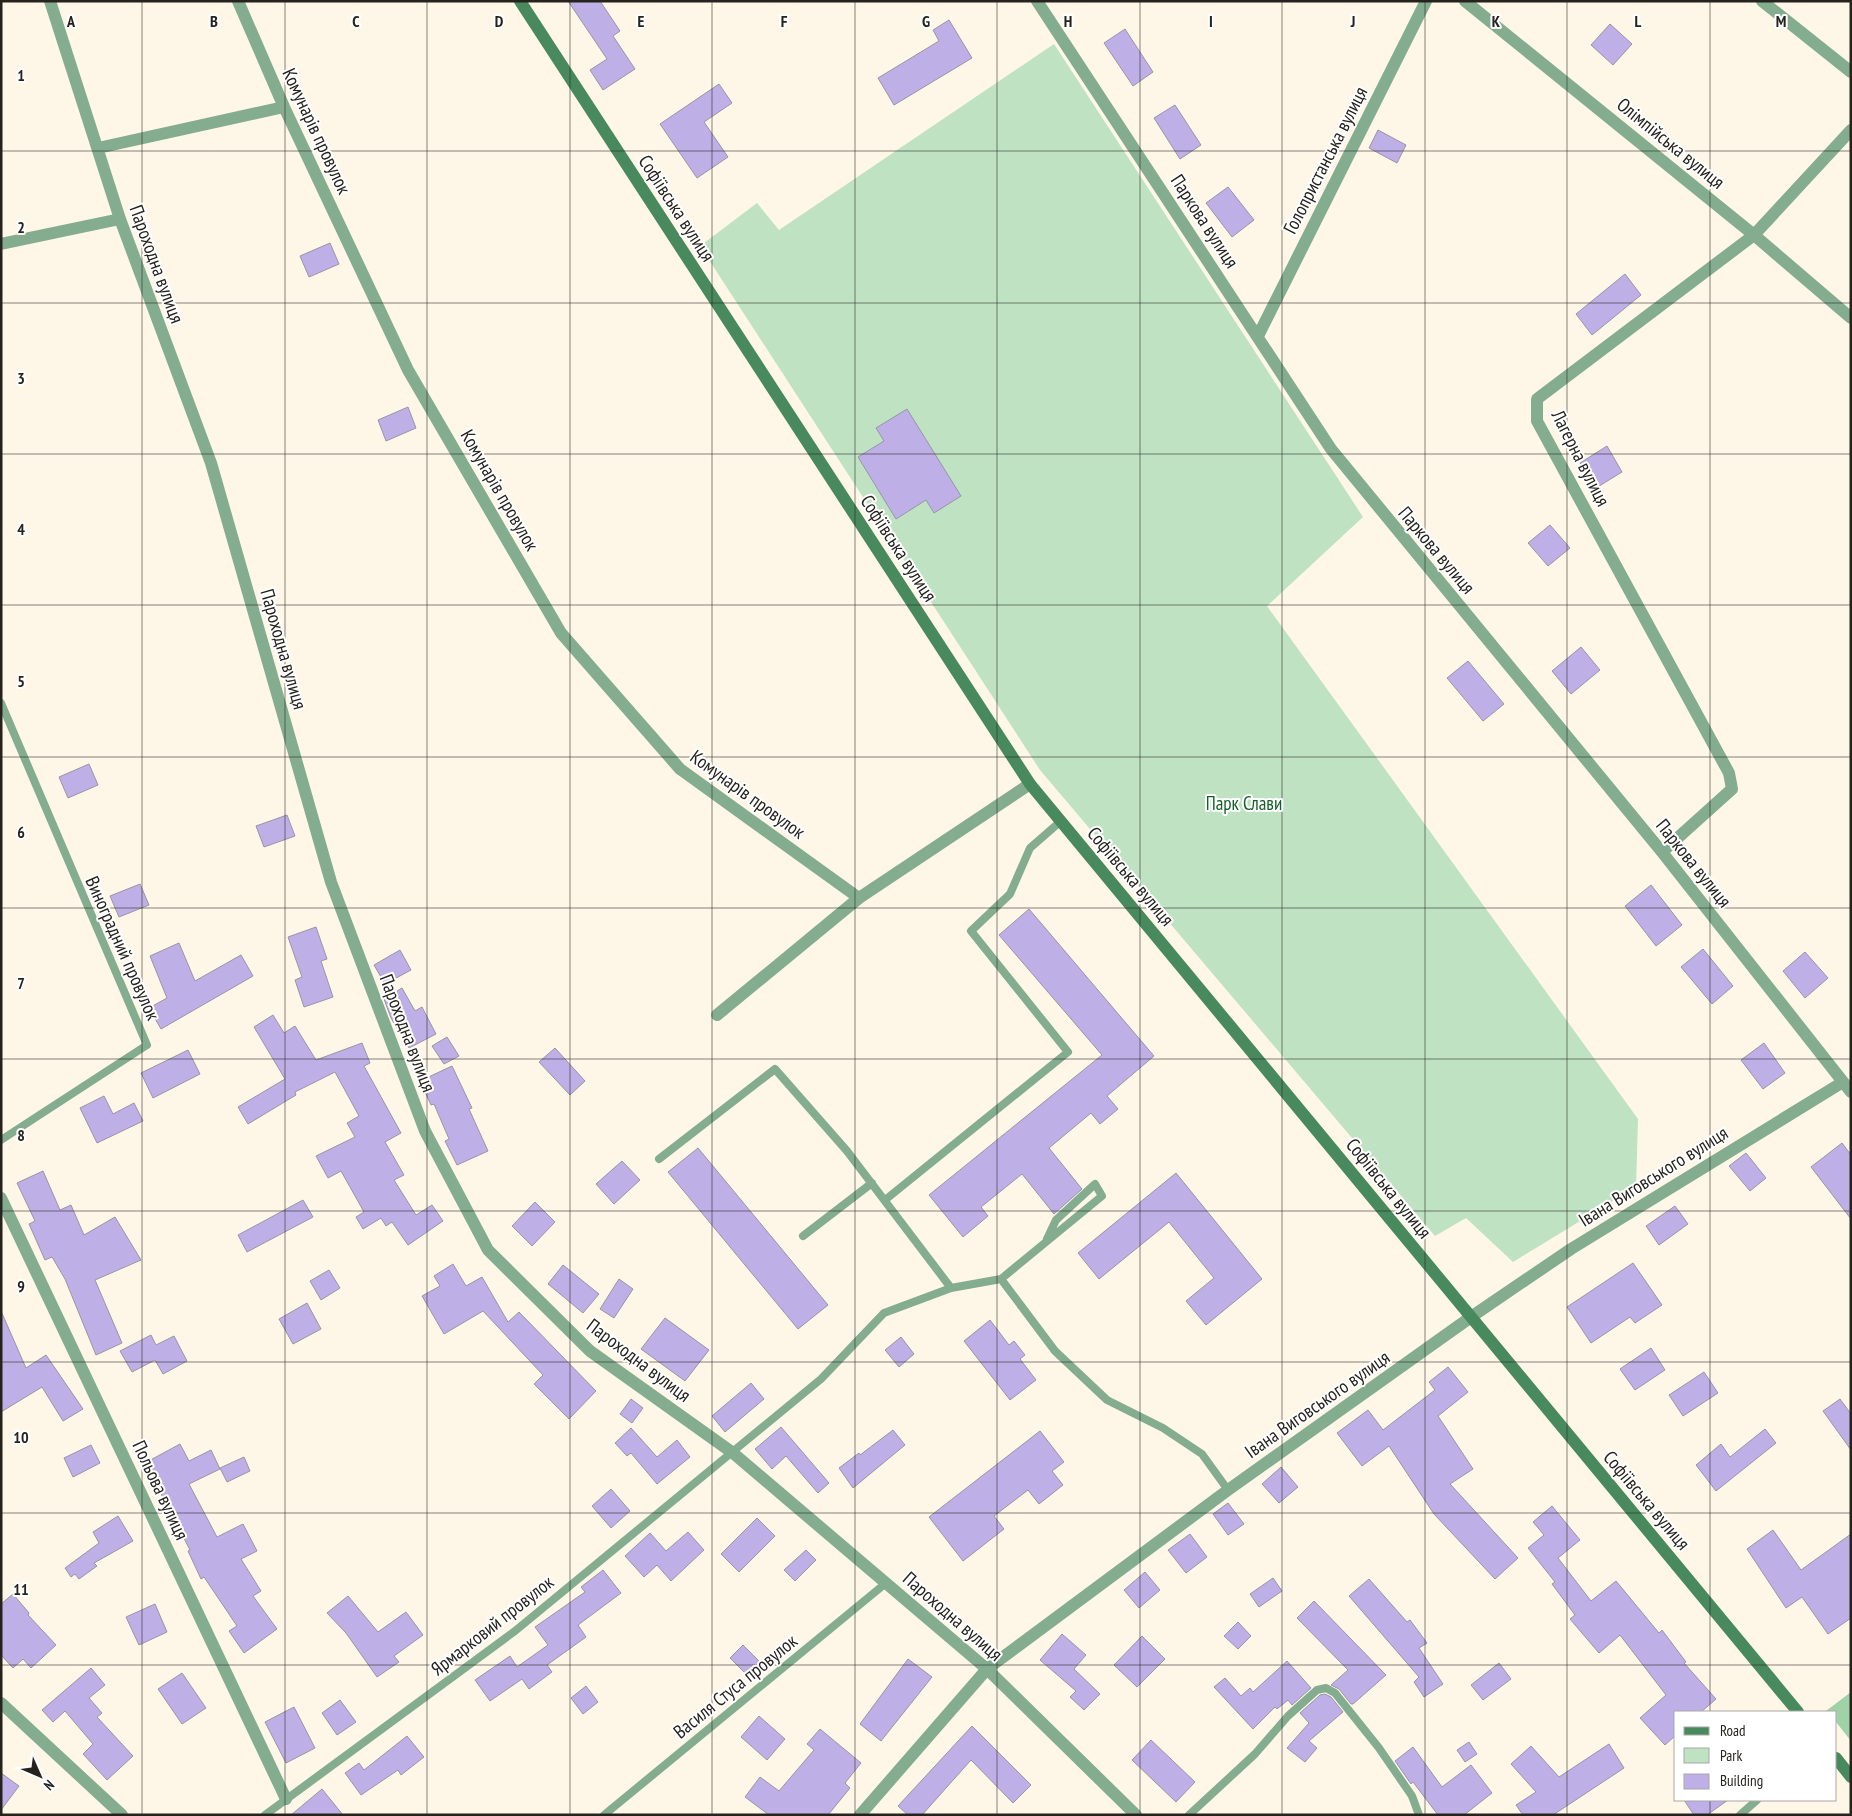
<svg xmlns="http://www.w3.org/2000/svg" width="1852" height="1816" viewBox="0 0 1852 1816" font-family="'PT Sans Narrow',sans-serif">
<rect width="100%" height="100%" fill="#fef6e7"/>
<path fill="#bfe2c3" d="M1054 44 1363 517 1267 606 1638 1119 1636 1187 1513 1262 1466 1218 1435 1236 1040 770 700 246 757 203 779 230Z"/>
<path fill="#a0d2a7" d="M1851 1692V1741L1836 1722V1712L1826 1711Z"/>
<path fill="#beb0e7" stroke="#9895a4" d="M568 1H600L620 31 613 36 635 69 603 90 590 70 607 59Z
M949 20 972 58 894 105 878 78 939 41 933 30Z
M1610 24 1632 44 1613 65 1591 45Z
M1125 29 1153 72 1133 86 1104 43Z
M719 84 732 103 704 122 728 157 697 178 660 124Z
M1175 105 1201 145 1180 159 1154 118Z
M1378 130 1406 145 1397 163 1369 148Z
M1228 187 1254 220 1232 237 1206 203Z
M330 243 339 264 309 277 300 256Z
M1625 274 1641 295 1592 335 1576 314Z
M408 407 416 428 386 441 378 420Z
M907 409 961 496 934 513 926 500 896 519 858 457 884 441 876 428Z
M1607 446 1622 472 1596 488 1580 463Z
M1550 525 1570 548 1548 566 1528 543Z
M1581 647 1600 670 1571 694 1552 671Z
M1468 661 1504 704 1483 721 1447 678Z
M89 764 98 785 68 798 59 777Z
M287 815 295 836 264 847 256 826Z
M140 884 149 905 119 917 110 896Z
M1651 885 1682 925 1656 946 1625 906Z
M1029 909 1154 1056 1107 1096 1118 1109 1100 1124 1091 1113 1049 1148 1082 1189 1054 1214 1022 1174 981 1207 988 1216 963 1237 929 1195 1102 1055 999 935Z
M316 927 327 959 321 961 333 997 304 1007 295 980 302 977 288 937Z
M179 943 195 981 241 955 253 976 161 1029 149 1008 167 998 150 956Z
M1703 949 1733 986 1712 1004 1681 967Z
M400 950 411 970 385 984 374 965Z
M1805 952 1828 978 1805 998 1783 971Z
M402 988 415 1011 422 1007 436 1034 409 1048 391 1018 384 999Z
M273 1015 284 1033 295 1026 316 1060 362 1043 370 1063 364 1066 401 1133 385 1142 404 1175 394 1180 416 1215 432 1205 443 1221 408 1245 392 1222 386 1226 381 1218 363 1229 356 1217 364 1212 341 1171 328 1178 316 1156 355 1137 347 1123 359 1116 335 1072 295 1092 296 1095 248 1124 238 1107 285 1079 254 1027Z
M447 1037 459 1056 444 1064 432 1046Z
M1764 1043 1785 1073 1763 1089 1741 1060Z
M555 1048 585 1081 570 1095 539 1062Z
M188 1050 200 1074 153 1098 141 1073Z
M452 1066 472 1108 469 1109 488 1151 457 1165 445 1141 449 1139 434 1104 431 1105 420 1081Z
M104 1096 113 1114 134 1103 143 1121 97 1143 80 1108Z
M1842 1143 1851 1155V1219L1811 1167Z
M698 1148 828 1305 798 1329 668 1172Z
M1746 1153 1766 1178 1750 1191 1729 1166Z
M622 1161 640 1180 614 1204 596 1184Z
M43 1171 60 1210 71 1205 84 1235 115 1217 141 1260 95 1280 122 1343 96 1355 65 1279 52 1257 45 1260 29 1224 35 1221 17 1183Z
M1176 1173 1262 1279 1206 1325 1186 1301 1214 1278 1169 1222 1099 1279 1078 1253Z
M303 1200 313 1217 247 1252 238 1235Z
M535 1202 555 1222 532 1246 512 1226Z
M1675 1206 1688 1224 1659 1245 1646 1226Z
M1633 1263 1662 1305 1635 1323 1630 1317 1591 1343 1567 1307Z
M453 1264 466 1286 482 1277 508 1322 519 1312 596 1391 569 1419 534 1384 543 1375 483 1311 444 1334 422 1296 440 1286 434 1276Z
M563 1265 599 1294 583 1313 548 1284Z
M329 1270 340 1288 321 1300 310 1281Z
M619 1279 633 1289 614 1318 600 1309Z
M307 1303 321 1329 293 1344 279 1319Z
M1 1311 26 1368 46 1355 83 1409 63 1421 42 1387 1 1412Z
M665 1318 709 1350 685 1381 641 1349Z
M990 1320 1009 1345 1014 1341 1025 1355 1020 1359 1036 1380 1010 1400 964 1341Z
M151 1335 156 1345 174 1336 187 1361 163 1374 155 1360 132 1372 120 1351Z
M901 1337 914 1354 899 1367 885 1350Z
M1651 1348 1665 1370 1635 1390 1620 1369Z
M1448 1367 1468 1392 1438 1416 1473 1469 1450 1484 1518 1558 1495 1579 1434 1514 1389 1446 1362 1466 1337 1433 1368 1410 1383 1430 1435 1390 1429 1382Z
M1704 1372 1718 1393 1683 1416 1669 1395Z
M751 1383 764 1399 725 1432 712 1416Z
M631 1399 643 1408 632 1423 620 1414Z
M1840 1399 1851 1414V1450L1823 1411Z
M781 1427 829 1483 818 1493 786 1456 772 1469 755 1449Z
M631 1428 657 1457 677 1440 690 1457 657 1484 631 1453 627 1456 615 1443Z
M1765 1429 1776 1443 1716 1491 1696 1465 1721 1444 1730 1457Z
M893 1430 905 1445 853 1488 839 1468 859 1453 860 1455Z
M1040 1431 1064 1462 1052 1471 1063 1485 1039 1504 1028 1490 994 1516 1004 1529 963 1561 929 1517Z
M180 1444 189 1461 211 1450 220 1469 189 1484 217 1537 243 1524 257 1551 241 1559 261 1591 253 1596 277 1629 244 1653 229 1631 237 1626 204 1577 201 1579 188 1551 190 1550 145 1463Z
M91 1445 100 1463 73 1477 64 1458Z
M244 1457 250 1471 227 1482 220 1468Z
M1281 1467 1298 1487 1279 1503 1262 1484Z
M611 1489 630 1511 611 1528 592 1506Z
M1228 1503 1244 1524 1228 1535 1213 1514Z
M1552 1506 1580 1540 1558 1558 1591 1601 1616 1581 1659 1633 1662 1630 1686 1662 1684 1663 1716 1699 1701 1712H1676V1735L1665 1745 1640 1718 1666 1695 1620 1635 1599 1653 1570 1619 1575 1615 1552 1584 1555 1582 1528 1548 1544 1535 1533 1522Z
M118 1516 133 1541 94 1563 97 1566 79 1579 75 1574 71 1577 65 1568 99 1543 93 1532Z
M757 1518 775 1536 739 1572 721 1554Z
M1773 1530 1801 1570 1851 1534V1618L1828 1634 1802 1597 1786 1608 1747 1549Z
M688 1532 704 1550 671 1581 657 1565 644 1577 625 1556 650 1533 666 1551Z
M1190 1534 1207 1557 1186 1573 1168 1550Z
M806 1550 816 1560 795 1581 784 1570Z
M603 1570 621 1593 578 1625 586 1637 547 1665 552 1672 529 1689 522 1679 490 1701 475 1680 510 1656 517 1667 548 1645 535 1627 585 1592 581 1587Z
M1145 1572 1160 1590 1139 1608 1124 1590Z
M1273 1578 1282 1591 1259 1607 1250 1594Z
M1369 1579 1407 1622 1410 1620 1427 1643 1419 1648 1443 1684 1424 1697 1414 1682 1419 1677 1349 1596Z
M13 1594 29 1613 28 1615 56 1645 31 1668 23 1659 13 1668 1 1655V1604Z
M348 1596 378 1632 406 1612 423 1635 394 1656 399 1662 377 1677 346 1633 327 1613Z
M1314 1601 1386 1675 1353 1704H1351L1339 1689 1331 1685 1348 1670 1297 1618Z
M155 1604 167 1632 139 1645 126 1617Z
M1238 1622 1251 1636 1238 1649 1224 1636Z
M1062 1634 1086 1655 1074 1669 1100 1694 1084 1710 1070 1697 1076 1691 1040 1660Z
M1142 1636 1165 1659 1137 1687 1114 1665Z
M743 1645 762 1664 749 1677 730 1658Z
M908 1659 932 1677 881 1741 860 1724Z
M1287 1661 1311 1688 1292 1705 1288 1700 1277 1709 1275 1707 1253 1729 1214 1687 1225 1678 1241 1696 1250 1688 1253 1692Z
M1499 1663 1511 1679 1483 1700 1471 1685Z
M91 1668 105 1685 89 1698 102 1713 97 1717 133 1756 107 1780 83 1754 93 1744 65 1711 53 1722 42 1710Z
M182 1673 206 1708 182 1724 158 1689Z
M586 1686 598 1702 583 1714 571 1698Z
M1325 1694 1331 1697 1343 1712 1309 1741 1317 1748 1305 1762 1287 1748 1309 1723 1300 1713 1320 1695Z
M340 1700 356 1722 337 1735 322 1713Z
M294 1707 315 1748 286 1763 265 1722Z
M759 1716 785 1739 767 1760 741 1737Z
M972 1726 1031 1785 1013 1803 971 1760 922 1815H908L898 1806Z
M820 1729 861 1763 845 1783 850 1788 828 1815H769L745 1797 760 1777 779 1791 814 1750 807 1744Z
M407 1736 424 1757 401 1775 398 1770 361 1795 345 1773 359 1763 364 1770Z
M1151 1740 1195 1782 1176 1802 1132 1760Z
M1469 1742 1477 1754 1465 1762 1457 1750Z
M1609 1744 1624 1768 1553 1815H1523L1516 1805 1536 1792 1511 1764 1531 1746 1559 1777Z
M1413 1747 1442 1787 1471 1765 1492 1793 1464 1815H1438L1413 1782 1411 1784 1395 1761Z
M1 1773 19 1786 1 1810Z
M322 1789 343 1815H291Z
M1684 1800H1728L1707 1815H1694Z"/>
<g fill="none" stroke-linecap="round" stroke-linejoin="round">
<path stroke="#84ad8f" stroke-width="8" d="M1 703 147 1045 1 1140
M659 1159 775 1069 847 1151 951 1288
M885 1200 1068 1052 971 931 1010 894 1030 848 1061 821
M803 1236 872 1183
M1001 1279 1102 1196 1095 1184 1056 1220 1047 1239
M265 1815 515 1631 821 1379 884 1313 951 1288 1001 1279 1055 1351 1107 1400 1163 1428 1202 1454 1228 1490
M604 1815 886 1583
M1189 1815 1255 1754 1288 1716 1317 1690 1326 1688 1335 1693 1379 1748 1412 1796 1419 1815
M1740 1815 1757 1800"/>
<path stroke="#84ad8f" stroke-width="12" d="M50 1 120 219 211 463 331 882 425 1131 488 1250 590 1351 733 1453 987 1669 1136 1815
M238 1 284 107 408 370 561 633 680 769 859 898
M1037 1 1331 449 1662 852 1851 1092
M1465 1 1754 235 1851 318
M1762 1 1851 72
M98 148 284 107
M1 244 120 219
M1258 336 1426 1
M1662 852 1732 789 1729 773 1537 421V399L1754 235 1851 130
M717 1015 859 898 1030 784
M1 1198 286 1799
M1 1703 122 1815
M860 1815 987 1669 1228 1490 1471 1317 1571 1249 1843 1082"/>
<path stroke="#48895e" stroke-width="12" d="M520 1 1030 784 1798 1712
M1836 1758 1851 1777"/>
</g>
<path fill="none" stroke="#26231e" stroke-width="1" stroke-opacity="0.55" d="M142 1V1815M285 1V1815M427 1V1815M570 1V1815M712 1V1815M855 1V1815M997 1V1815M1140 1V1815M1282 1V1815M1425 1V1815M1567 1V1815M1710 1V1712M1 151H1851M1 303H1851M1 454H1851M1 605H1851M1 757H1851M1 908H1851M1 1059H1851M1 1211H1851M1 1362H1851M1 1513H1851M1 1665H1851M1710 1800V1815"/>
<g text-anchor="middle" dominant-baseline="central" stroke-width="4" stroke-linejoin="round" paint-order="stroke">
<g font-size="19" fill="#26231e" stroke="#fff">
<text transform="translate(317 131) rotate(65)">Комунарів провулок</text>
<text transform="translate(1671 143) rotate(39)">Олімпійська вулиця</text>
<text transform="translate(1325 160) rotate(-63)">Голопристанська вулиця</text>
<text transform="translate(677 208) rotate(57)">Софіївська вулиця</text>
<text transform="translate(1205 221) rotate(57)">Паркова вулиця</text>
<text transform="translate(157 264) rotate(70)">Пароходна вулиця</text>
<text transform="translate(1581 458) rotate(63)">Лагерна вулиця</text>
<text transform="translate(500 490) rotate(60)">Комунарів провулок</text>
<text transform="translate(899 548) rotate(57)">Софіївська вулиця</text>
<text transform="translate(1437 550) rotate(50)">Паркова вулиця</text>
<text transform="translate(284 649) rotate(74)">Пароходна вулиця</text>
<text transform="translate(748 794) rotate(36)">Комунарів провулок</text>
<text transform="translate(1694 863) rotate(51)">Паркова вулиця</text>
<text transform="translate(1131 876) rotate(50)">Софіївська вулиця</text>
<text transform="translate(123 948) rotate(66)">Виноградний провулок</text>
<text transform="translate(408 1033) rotate(69)">Пароходна вулиця</text>
<text transform="translate(1653 1176) rotate(-32)">Івана Виговського вулиця</text>
<text transform="translate(1389 1188) rotate(51)">Софіївська вулиця</text>
<text transform="translate(639 1360) rotate(37)">Пароходна вулиця</text>
<text transform="translate(1317 1404) rotate(-35)">Івана Виговського вулиця</text>
<text transform="translate(161 1490) rotate(65)">Польова вулиця</text>
<text transform="translate(1647 1500) rotate(50)">Софіївська вулиця</text>
<text transform="translate(953 1616) rotate(41)">Пароходна вулиця</text>
<text transform="translate(492 1625) rotate(-38)">Ярмарковий провулок</text>
<text transform="translate(735 1686) rotate(-39)">Василя Стуса провулок</text>
</g>
<g font-size="19" fill="#155e2a" stroke="#fff">
<text x="1244" y="803">Парк Слави</text>
</g>
</g>
<g font-size="16" text-anchor="middle" font-weight="bold" fill="#26231e" stroke="#fff" stroke-width="4" stroke-linejoin="round" paint-order="stroke">
<text x="71" y="27">A</text>
<text x="214" y="27">B</text>
<text x="356" y="27">C</text>
<text x="499" y="27">D</text>
<text x="641" y="27">E</text>
<text x="784" y="27">F</text>
<text x="926" y="27">G</text>
<text x="1068" y="27">H</text>
<text x="1211" y="27">I</text>
<text x="1353" y="27">J</text>
<text x="1496" y="27">K</text>
<text x="1638" y="27">L</text>
<text x="1781" y="27">M</text>
<text x="21" y="81">1</text>
<text x="21" y="233">2</text>
<text x="21" y="384">3</text>
<text x="21" y="535">4</text>
<text x="21" y="687">5</text>
<text x="21" y="838">6</text>
<text x="21" y="989">7</text>
<text x="21" y="1141">8</text>
<text x="21" y="1292">9</text>
<text x="21" y="1443">10</text>
<text x="21" y="1595">11</text>
</g>
<rect width="1852" height="1816" fill="none" stroke="#26231e" stroke-width="5"/>
<rect x="1674" y="1711" width="162" height="90" fill="#ffffff" stroke="#a8a7a5"/>
<rect x="1684" y="1727" width="25" height="8" fill="#48895e" stroke="#a8a7a5"/>
<text x="1720" y="1736" font-size="15" fill="#26231e">Road</text>
<rect x="1684" y="1748" width="25" height="15" fill="#bfe2c3" stroke="#a8a7a5"/>
<text x="1720" y="1761" font-size="15" fill="#26231e">Park</text>
<rect x="1684" y="1774" width="25" height="15" fill="#beb0e7" stroke="#a8a7a5"/>
<text x="1720" y="1786" font-size="15" fill="#26231e">Building</text>
<g transform="translate(40 1776) rotate(135)" stroke="#ffffff" stroke-width="4" paint-order="stroke">
<path d="M0-4L9 19L0 12L-9 19Z" fill="#26231e"/>
<text y="-8" font-size="14" font-weight="bold" text-anchor="middle" fill="#26231e">N</text>
</g>
</svg>
